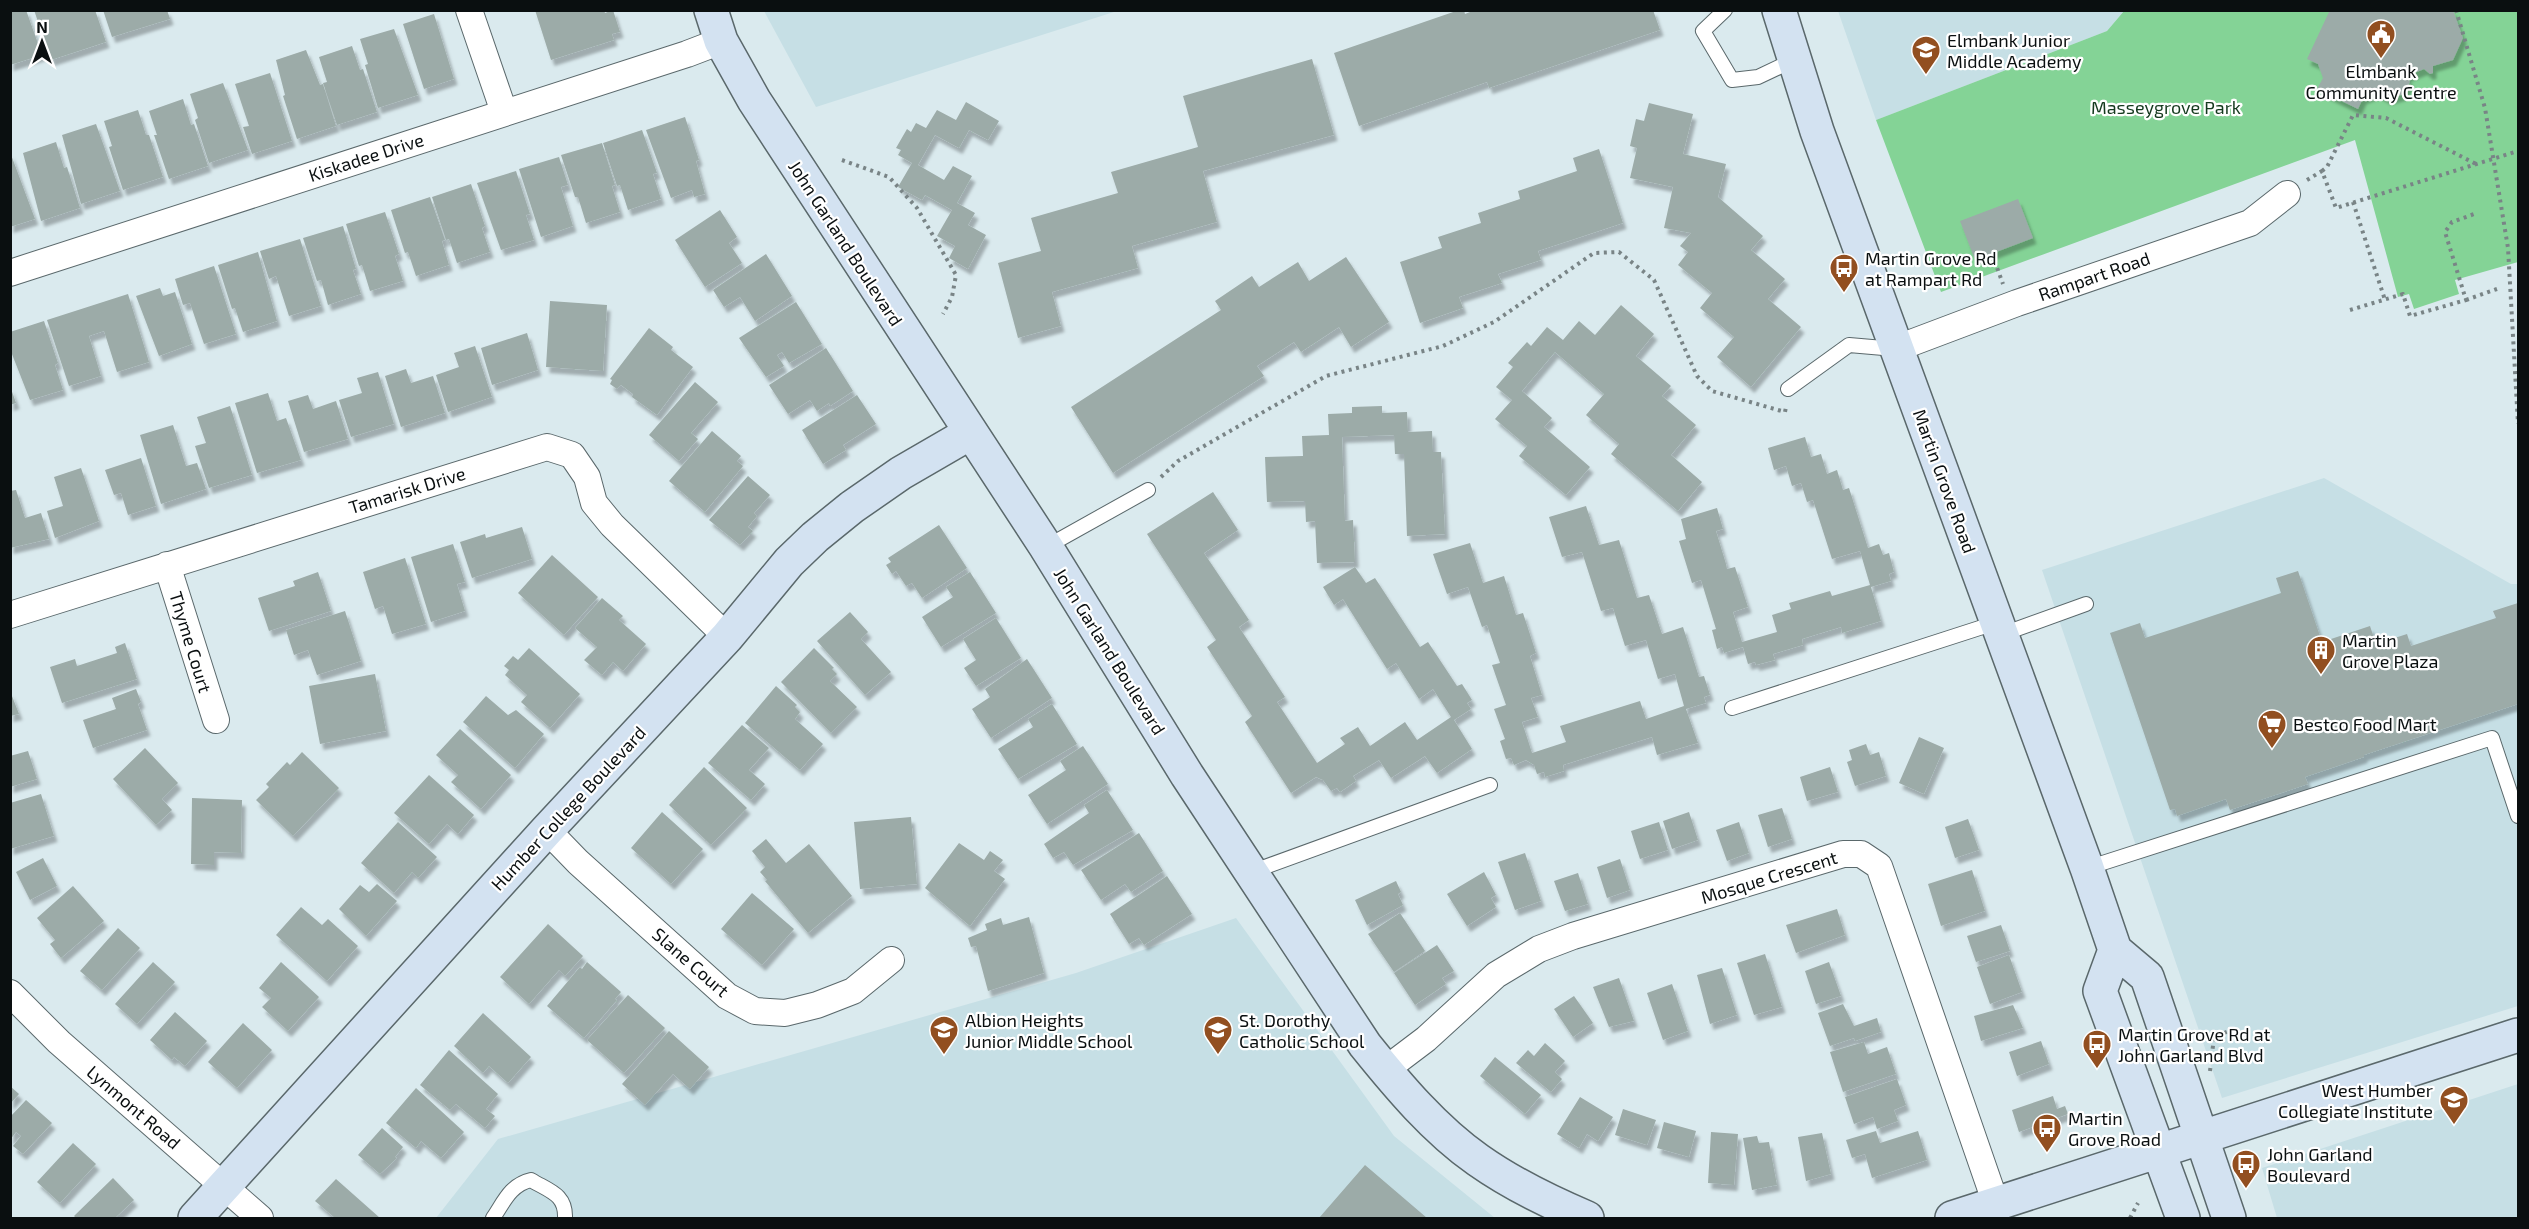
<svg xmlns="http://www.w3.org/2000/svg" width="2529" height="1229" viewBox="0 0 2529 1229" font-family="'Exo 2',sans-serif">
<defs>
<filter id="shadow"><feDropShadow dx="3.5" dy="6" stdDeviation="1.5" flood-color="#0004"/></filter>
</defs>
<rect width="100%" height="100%" fill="#daeaee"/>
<path fill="#c6dfe5" d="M764 11H1117L816 107Z
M1838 11H2124L2107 31 1876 120Z
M2324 478 2511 584H2518V1006L2222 1098 2042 570Z
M1236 918 1394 1136 1495 1218H436L498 1139 1076 973Z
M2518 1084V1218H2277L2262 1168Z"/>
<path fill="#84d396" d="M2124 11H2518V262L2455 280 2459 294 2414 309 2409 294 2398 297 2355 140 1941 292 1876 120 2107 31Z"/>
<path fill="#9caba8" filter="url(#shadow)" d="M10 10H26L42 55 10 65Z
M34 10H95L106 42 51 60Z
M103 10H167L170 19 112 37Z
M535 10H604L605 13 613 10 620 32 612 34 614 40 551 60Z
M1459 10H1464L1465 14 1475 10H1653L1660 30 1489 88 1487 82 1359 126 1334 53Z
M2335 10H2453L2463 38 2453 60 2433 66V73L2430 74 2424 69 2407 76 2410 82 2404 94 2388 99 2377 93 2363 98 2358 109 2317 89 2323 78 2318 64 2307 59 2329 12Z
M434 14 454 79 424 89 403 24Z
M394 29 418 95 378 108 365 65 368 64 360 39Z
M352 46 360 70 363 69 377 112 337 125 323 83 327 82 319 57Z
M306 50 320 85 323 84 336 126 297 139 283 96 285 95 276 60Z
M1312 59 1334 135 1203 171 1217 222 1132 246 1138 268 1052 292 1061 326 1018 338 998 263 1041 251 1031 218 1118 193 1111 172 1198 147 1183 96Z
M270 73 292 141 252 154 243 127 249 126 235 84Z
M223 83 248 150 209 163 195 120 198 118 190 94Z
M183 99 191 125 194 124 208 166 169 179 154 135H157L149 111Z
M966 102 999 121 988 140 969 130 959 148 935 135 918 165 944 180 953 166 972 176 957 203 975 213 968 225 986 235 968 269 949 258 955 246 937 236 952 210 925 195 922 200 898 187 912 163 898 155 901 150 896 148 907 129 911 132 916 123 926 128 937 110 956 120Z
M1649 103 1693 114 1683 154 1726 164 1718 197 1763 236 1751 250 1785 279 1768 299 1801 327 1751 387 1717 357 1734 337 1700 308 1712 293 1678 265 1688 252 1680 246 1691 233 1664 228 1673 187 1630 178 1637 148 1630 146 1636 119 1644 121Z
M138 110 146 135H149L163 177 123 190 109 147 112 146 104 121Z
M685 117 699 160 696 161 705 194 694 197 692 190 671 198 646 130Z
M96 124 120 191 81 204 62 135Z
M642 130 657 173 653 174 661 199 628 210 620 185 617 186 603 143Z
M56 142 64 168 67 167 80 208 41 221 23 153Z
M602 143 615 185 612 186 620 212 586 223 578 197H575L561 155Z
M1599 149 1623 223 1538 251 1541 260 1498 274 1502 283 1459 297 1463 308 1420 323 1400 262 1442 248 1438 237 1481 223 1478 213 1520 199 1518 191 1577 171 1573 158Z
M10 152 35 219 10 227Z
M559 157 568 185 561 187 573 226 541 237 519 169Z
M516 171 530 214 526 215 534 240 501 250 477 183Z
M471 184 485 226 482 228 490 252 457 263 449 239 446 240 432 197Z
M430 197 445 240 442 241 449 265 416 276 408 252 405 253 391 210Z
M2018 199 2033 238 1975 260 1960 221Z
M720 210 737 237 729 243 742 263 705 287 675 240Z
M385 212 399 254 395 256 403 281 370 291 362 265 359 266 346 224Z
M343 226 356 269 353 270 361 294 328 305 321 280 317 281 303 238Z
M300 239 321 306 289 316 276 276 269 279 260 251Z
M258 252 277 321 243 332 235 308 232 309 218 265Z
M766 254 792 296 755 321 740 297 724 307 713 290Z
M1346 257 1389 322 1351 347 1339 327 1301 352 1294 342 1257 366 1264 376 1113 473 1071 407 1221 310 1215 301 1252 276 1259 287 1298 262 1309 281Z
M214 266 236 334 204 344 190 303 183 305 175 279Z
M160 288 163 296 175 292 192 344 159 356 136 296Z
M128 294 149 362 117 372 104 331 89 336 101 376 69 386 47 320Z
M550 301 607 305 603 371 546 367Z
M796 302 822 344 789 363 782 352 777 355 784 366 766 377 739 338Z
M1621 305 1654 334 1636 356 1671 386 1662 396 1696 425 1671 455 1702 482 1678 511 1611 454 1619 444 1586 415 1604 394 1555 352 1522 391 1552 418 1544 427 1590 467 1566 495 1519 456 1527 446 1495 419 1512 400 1496 387 1513 367 1508 363 1527 342 1531 346 1547 327 1563 340 1579 321 1595 335Z
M44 321 58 363 55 365 63 390 30 400 10 349V332Z
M649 328 673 347 671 350 693 367 657 415 632 397 633 394 621 385 617 389 610 384 612 380 610 379Z
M527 333 538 370 492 385 481 348Z
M475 346 492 397 448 412 436 375 459 367 454 353Z
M826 348 853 391 830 406 829 403 817 411 810 400 788 414 769 385Z
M406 369 411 383 433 376 445 413 401 427 385 376Z
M378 372 394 424 351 437 339 400 362 393 357 378Z
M695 382 718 402 691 433 698 439 679 461 649 435Z
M10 386 16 403 10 405Z
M268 393 277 421 286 418 301 460 257 473 235 403Z
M308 395 313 409 336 401 348 439 304 452 288 401Z
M857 395 876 424 843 445 846 450 823 464 802 430Z
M230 406 252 475 209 488 195 446 206 443 197 417Z
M1382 406V413L1407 412 1408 432 1432 431 1433 452H1441L1445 534 1407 536 1404 454H1395L1394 435 1342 437 1345 521 1353 520 1355 562 1317 563 1315 521 1306 522 1305 501 1267 502 1265 457 1303 456 1302 436 1329 435 1328 414 1352 413V407Z
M173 425 186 466 197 463 206 489 161 504 140 435Z
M712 431 741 456 737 461 743 466 705 512 669 481Z
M1805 437 1811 457 1821 454 1827 474 1837 470 1843 490 1849 488 1868 548 1879 544 1883 555 1889 553 1894 572 1889 574 1891 581 1871 587 1881 621 1842 633 1841 627 1802 639 1803 645 1773 654 1775 660 1756 665 1755 662 1748 664 1743 647 1724 653 1722 647 1717 649 1712 630 1716 629 1701 580 1692 583 1679 541 1686 539 1681 519 1717 508 1723 529 1716 531 1726 564 1727 569 1735 567 1748 607 1733 612 1742 642 1777 632 1772 615 1791 609 1789 603 1830 591 1832 596 1870 585 1860 551 1832 559 1813 500 1807 502 1801 483 1792 486 1786 466 1774 470 1768 448Z
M141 458 156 506 128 515 121 493 114 495 105 470Z
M81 468 99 521 55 538 47 511 63 506 54 477Z
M748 476 770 495 754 513 757 516 748 527 753 531 740 545 709 520Z
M16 490 25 518 41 513 49 539 10 548V491Z
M1213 492 1238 530 1204 553 1249 620 1239 627 1285 697 1277 702 1317 763 1345 744 1340 738 1358 727 1370 746 1405 722 1417 740 1451 717 1433 689 1419 699 1396 663 1387 669 1343 599 1334 605 1323 587 1355 567 1366 583 1375 578 1420 647 1428 642 1457 686 1462 684 1472 700 1467 703 1471 709 1454 720 1472 749 1437 773 1425 756 1391 778 1379 760 1353 776 1356 781 1340 792 1337 788 1331 791 1323 780 1316 777 1291 793 1245 722 1252 716 1207 647 1216 640 1147 534Z
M1586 506 1599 545 1619 540 1637 598 1649 595 1662 634 1683 627 1699 677 1704 676 1710 695 1704 697 1706 703 1686 709 1698 743 1657 755 1652 737 1563 765 1564 771 1545 777 1544 772 1537 774 1534 765 1526 760 1514 765 1511 758 1506 759 1500 741 1505 739 1494 709 1506 705 1492 665 1500 663 1487 625 1482 627 1468 587 1447 594 1433 554 1470 543 1483 583 1504 576 1516 615 1523 613 1536 653 1530 656 1542 695 1531 698 1538 717 1522 722 1532 753 1566 742 1560 726 1640 701 1646 719 1684 706 1675 674 1658 679 1646 640 1625 646 1613 608 1601 611 1582 552 1562 557 1549 517Z
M939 525 967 568 922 598 912 583 906 586 896 571 892 574 886 565 891 562 888 558Z
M522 527 532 559 472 578 460 542 485 534 486 538Z
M453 544 465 582 457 584 465 611 431 622 411 557Z
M552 555 598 597 564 635 518 593Z
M405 558 426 624 392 634 383 606 375 609 363 572Z
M2298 571 2322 642 2370 626 2376 644 2407 634 2411 646 2496 618 2493 611 2518 603V704L2364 755V757L2305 777 2308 784 2230 810 2226 799 2177 816 2175 809 2170 810 2110 633 2140 623 2145 638 2176 628 2281 593 2276 578Z
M318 572 331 611 269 631 258 598 295 586 293 581Z
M970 572 996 613 941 647 922 617 953 597 946 587Z
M602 598 623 616 619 620 646 644 623 671 613 662 602 675 584 660 597 647 575 628Z
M345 611 361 661 317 675 308 650 294 655 286 630Z
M850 612 868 632 861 639 891 672 865 695 817 641Z
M996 618 1021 658 976 686 964 668 976 660 963 639Z
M125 643 137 679 62 703 50 667 75 659 77 666 117 653 115 647Z
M529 648 580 694 550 728 521 702 527 695 505 675 509 670 504 666 513 656 518 660Z
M814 648 834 668 832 669 837 674 830 681 857 707 831 733 781 682Z
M1027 659 1052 698 991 738 972 709 990 697 985 689Z
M375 674 386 731 320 744 309 686Z
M776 686 797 705 795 707 800 712 795 719 823 744 800 770 745 723Z
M136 689 141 702 138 704 147 730 93 748 83 720 116 709 112 698Z
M10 691 19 714 10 716Z
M486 696 508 715 516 710 544 734 515 768 463 722Z
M1052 704 1077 744 1018 779 998 749 1033 727 1028 719Z
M742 725 769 748 749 770 765 784 751 800 708 763Z
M460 729 511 775 481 809 451 782 458 775 436 755Z
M1919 737 1944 748 1924 794 1899 783Z
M1866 744 1870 755 1879 752 1886 776 1855 786 1847 762 1852 760 1849 750Z
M1083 746 1108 784 1047 824 1028 795 1066 770 1060 761Z
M145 748 178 783 162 799 172 810 156 825 113 779Z
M28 751 37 779 10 787V756Z
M302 752 339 788 293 836 256 800 269 787 266 784 287 762 290 765Z
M704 767 747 808 711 845 669 805Z
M1830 767 1838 792 1807 801 1800 777Z
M429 775 474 815 458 834 447 824 429 844 394 813Z
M1107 790 1133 830 1073 865 1064 852 1053 858 1044 844 1089 813 1084 805Z
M41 794 54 836 10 849V803Z
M192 798 242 800 241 853 214 852V865L191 864Z
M1782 808 1792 839 1768 847 1758 815Z
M662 812 703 849 671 884 631 848Z
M1689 812 1698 840 1672 849 1663 821Z
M911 817 917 884 860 889 854 822Z
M1968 819 1979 850 1955 858 1945 827Z
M398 822 437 857 418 878 412 872 394 893 361 863Z
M1659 822 1668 850 1640 859 1631 831Z
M1739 822 1749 853 1727 861 1716 830Z
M1139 833 1163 871 1131 892 1125 884 1101 900 1081 870Z
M766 839 786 863 809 844 852 896 808 933 765 881 767 880 760 872 765 867 752 851Z
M959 843 984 860 990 851 1003 860 994 871 1005 879 970 926 925 888Z
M1525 853 1541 901 1515 910 1498 862Z
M43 858 57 886 30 900 16 872Z
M1620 859 1630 890 1607 898 1597 867Z
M1972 870 1985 911 1941 926 1928 884Z
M1484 872 1496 895 1491 898 1496 907 1467 926 1447 894Z
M1578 873 1588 904 1565 911 1554 881Z
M1167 876 1192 914 1144 945 1139 938 1129 944 1110 914Z
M1396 881 1401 892 1398 894 1403 905 1367 925 1355 900Z
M377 884 397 901 366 936 339 909 360 885 369 892Z
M73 886 104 921 61 958 50 944 55 940 37 918Z
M752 893 794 929 762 965 721 929Z
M301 907 322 925 328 919 358 946 327 981 276 935Z
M1837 909 1845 935 1796 953 1786 925Z
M1400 913 1425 951 1394 972 1368 934Z
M1029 917 1044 973 988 991 976 946 971 947 968 938 987 930 985 924 1001 918 1003 925Z
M548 924 583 956 565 976 559 970 529 1004 500 977Z
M2001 925 2010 951 1976 962 1967 936Z
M118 928 140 948 102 990 80 971Z
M1437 945 1454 971 1442 978 1446 984 1415 1005 1394 973Z
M1765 954 1782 1007 1754 1015 1737 963Z
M2009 955 2022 992 1990 1004 1977 967Z
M153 962 175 982 137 1024 115 1004Z
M281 962 319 997 288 1031 262 1007 271 998 259 988Z
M587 962 621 992 615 999 617 1000 584 1038 547 1006 580 967 582 969Z
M1829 962 1841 996 1816 1004 1805 971Z
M1722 968 1737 1015 1710 1024 1697 975Z
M1619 978 1634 1021 1609 1027 1593 987Z
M1672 984 1688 1031 1663 1040 1647 993Z
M628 995 665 1028 624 1073 587 1040Z
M1574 996 1593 1023 1573 1037 1554 1009Z
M1843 1004 1854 1026 1877 1018 1881 1032 1855 1041 1854 1038 1830 1046 1818 1013Z
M2013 1005 2023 1028 1981 1041 1974 1016Z
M175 1012 207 1041 185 1066 174 1057 172 1060 150 1040Z
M483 1013 531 1057 508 1083 489 1066 483 1073 454 1046Z
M243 1023 272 1050 237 1088 208 1062Z
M669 1031 709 1067 690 1089 673 1074 645 1105 622 1084Z
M2041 1041 2049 1064 2017 1076 2009 1052Z
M1864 1042 1868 1054 1887 1047 1896 1074 1843 1092 1830 1052Z
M1545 1043 1565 1061 1555 1072 1562 1079 1551 1092 1516 1063 1528 1050 1534 1056Z
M449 1050 498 1094 486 1109 495 1116 485 1128 456 1104 450 1110 420 1085Z
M1495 1057 1541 1095 1525 1114 1480 1076Z
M1897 1079 1906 1105 1894 1110 1898 1121 1877 1129 1873 1117 1854 1124 1845 1097Z
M10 1086 19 1094 10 1104Z
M416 1088 464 1132 441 1158 421 1141 416 1148 386 1123Z
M2053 1096 2057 1109 2065 1106 2068 1114 2019 1132 2012 1110Z
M1580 1097 1613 1117 1598 1141 1587 1134 1579 1148 1557 1134Z
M26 1100 52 1123 23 1154 13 1146 21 1136 16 1132 10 1140V1117Z
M1623 1109 1656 1120 1647 1145 1615 1135Z
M1664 1122 1696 1131 1689 1157 1657 1148Z
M382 1128 403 1147 395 1157 397 1158 380 1174 358 1155Z
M1876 1131 1880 1143 1918 1131 1927 1160 1872 1178 1865 1154 1852 1158 1846 1140Z
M1711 1132 1738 1134 1734 1185 1708 1183Z
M1822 1133 1831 1174 1806 1181 1798 1137Z
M1757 1136 1759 1143 1769 1142 1777 1185 1752 1190 1743 1138Z
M73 1143 96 1164 60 1203 37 1182Z
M1365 1165 1427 1218H1319Z
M113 1178 134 1200 115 1218H76L74 1216Z
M336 1179 380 1218H335L315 1201Z"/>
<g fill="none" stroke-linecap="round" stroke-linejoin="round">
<g stroke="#5a686b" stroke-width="16">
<path id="lane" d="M1725 10 1703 31 1732 80 1758 77 1794 60
M1788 389 1849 345 1895 349
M1046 547 1148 490
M2000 635 2086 604
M1732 708 1995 623
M2087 868 2492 738 2518 816
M1251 872 1490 785
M493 1218C504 1202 510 1185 531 1180 549 1191 566 1194 565 1218"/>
</g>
<g stroke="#5a686b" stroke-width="28">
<path id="street" d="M469 10 504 112
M10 273 687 54 721 41
M1895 349 2017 303 2250 223 2287 194
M167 565 216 720
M10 615 547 447 572 455 587 477 594 503 612 525 727 637
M547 830 578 862 727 996 755 1011 785 1013 817 1005 853 991 891 960
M10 993 59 1042 260 1218
M1385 1070 1426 1039 1496 975 1539 949 1573 936 1843 854H1861L1879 866 1996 1204"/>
</g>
<g stroke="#5a686b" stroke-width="36">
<path id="secondary" d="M711 10 721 41 754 100 1046 547 1187 775 1365 1045C1398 1086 1435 1130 1478 1160 1512 1184 1549 1202 1587 1218
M1779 10 1817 131 2087 868 2115 950 2147 977 2229 1218
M2115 950 2100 991 2183 1218
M195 1218 547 830 727 637 789 562 815 537 852 507 901 473 970 433
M1952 1218 2518 1035"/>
</g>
<path stroke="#798486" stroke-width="4" stroke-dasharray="3 4.5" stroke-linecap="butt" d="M2456 10 2485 108 2508 248 2518 424
M842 160 889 177 917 208 956 275 952 297 943 314
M2322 171 2327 167 2353 115 2386 118 2478 165
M2307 180 2322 171 2336 208 2518 151
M2353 202 2385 300
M1992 254 2003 284
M2466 300 2497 289
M2350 310 2403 294 2410 316 2466 300 2445 232 2452 222 2477 213
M1161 477 1178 461 1326 376 1443 346 1494 322 1594 253 1619 252 1654 280 1697 376 1712 391 1785 412 1786 407
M2210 1071 2214 1037 2234 1029
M2130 1218 2138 1203"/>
<use href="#lane" stroke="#fff" stroke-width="14"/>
<use href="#street" stroke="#fff" stroke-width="26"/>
<use href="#secondary" stroke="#d3e2f1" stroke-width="33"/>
</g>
<defs>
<g id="civic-pin" transform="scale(1.5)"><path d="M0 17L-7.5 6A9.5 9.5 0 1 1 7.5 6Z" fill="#924f20" stroke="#fff"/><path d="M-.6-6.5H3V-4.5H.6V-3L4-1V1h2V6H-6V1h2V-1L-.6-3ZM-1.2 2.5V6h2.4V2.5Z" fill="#fff"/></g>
<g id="school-pin" transform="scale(1.5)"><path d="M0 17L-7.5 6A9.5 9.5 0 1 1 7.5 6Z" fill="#924f20" stroke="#fff"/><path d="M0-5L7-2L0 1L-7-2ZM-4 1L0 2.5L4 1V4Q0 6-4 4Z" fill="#fff"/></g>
<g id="bus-pin" transform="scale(1.5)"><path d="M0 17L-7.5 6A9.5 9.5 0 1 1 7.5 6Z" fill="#924f20" stroke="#fff"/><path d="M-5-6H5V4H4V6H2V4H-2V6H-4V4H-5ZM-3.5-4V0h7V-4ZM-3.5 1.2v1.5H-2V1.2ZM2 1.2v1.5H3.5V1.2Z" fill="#fff"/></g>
<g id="building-pin" transform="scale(1.5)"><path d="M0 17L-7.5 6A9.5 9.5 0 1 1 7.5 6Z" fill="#924f20" stroke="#fff"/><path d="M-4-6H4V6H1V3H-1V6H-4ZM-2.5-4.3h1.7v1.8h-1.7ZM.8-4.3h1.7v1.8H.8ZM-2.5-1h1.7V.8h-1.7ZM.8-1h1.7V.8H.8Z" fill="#fff"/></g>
<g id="supermarket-pin" transform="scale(1.5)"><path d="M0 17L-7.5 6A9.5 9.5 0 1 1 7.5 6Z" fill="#924f20" stroke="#fff"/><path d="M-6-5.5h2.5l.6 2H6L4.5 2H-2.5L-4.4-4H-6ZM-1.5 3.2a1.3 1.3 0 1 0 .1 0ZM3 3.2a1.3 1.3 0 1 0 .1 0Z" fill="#fff"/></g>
</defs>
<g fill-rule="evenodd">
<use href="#civic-pin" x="2381" y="34"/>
<use href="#school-pin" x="1926" y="50"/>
<use href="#bus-pin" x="1844" y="268"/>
<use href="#building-pin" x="2321" y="650"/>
<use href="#supermarket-pin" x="2272" y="724"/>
<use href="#school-pin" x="944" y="1030"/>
<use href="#school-pin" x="1218" y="1030"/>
<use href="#bus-pin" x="2097" y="1044"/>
<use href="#school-pin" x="2454" y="1100"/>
<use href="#bus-pin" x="2047" y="1128"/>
<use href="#bus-pin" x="2246" y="1164"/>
</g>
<g text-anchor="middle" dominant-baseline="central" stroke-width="4.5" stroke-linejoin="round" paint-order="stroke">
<g font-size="18" fill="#0a0f10" stroke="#fff" text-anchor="start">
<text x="1947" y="40">Elmbank Junior<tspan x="1947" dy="21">Middle Academy</tspan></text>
<text x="2381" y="71" text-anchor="middle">Elmbank<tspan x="2381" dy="21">Community Centre</tspan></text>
<text x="1865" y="258">Martin Grove Rd<tspan x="1865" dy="21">at Rampart Rd</tspan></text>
<text x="2342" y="640">Martin<tspan x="2342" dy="21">Grove Plaza</tspan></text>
<text x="2293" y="724">Bestco Food Mart</text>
<text x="965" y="1020">Albion Heights<tspan x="965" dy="21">Junior Middle School</tspan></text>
<text x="1239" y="1020">St. Dorothy<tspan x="1239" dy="21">Catholic School</tspan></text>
<text x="2118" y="1034">Martin Grove Rd at<tspan x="2118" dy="21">John Garland Blvd</tspan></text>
<text x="2433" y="1090" text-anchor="end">West Humber<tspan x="2433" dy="21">Collegiate Institute</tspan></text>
<text x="2068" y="1118">Martin<tspan x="2068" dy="21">Grove Road</tspan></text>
<text x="2267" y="1154">John Garland<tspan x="2267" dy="21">Boulevard</tspan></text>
</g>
<g font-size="18" fill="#14391e" stroke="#fff">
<text x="2166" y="107">Masseygrove Park</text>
</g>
<g font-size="18" fill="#0a0f10" stroke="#fff">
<text transform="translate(366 157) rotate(-18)">Kiskadee Drive</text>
<text transform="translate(846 243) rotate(57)">John Garland Boulevard</text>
<text transform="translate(2094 276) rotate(-19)">Rampart Road</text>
<text transform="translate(1945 481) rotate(70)">Martin Grove Road</text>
<text transform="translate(407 490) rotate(-17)">Tamarisk Drive</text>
<text transform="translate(191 642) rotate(73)">Thyme Court</text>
<text transform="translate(1110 651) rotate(58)">John Garland Boulevard</text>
<text transform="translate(568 808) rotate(-47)">Humber College Boulevard</text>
<text transform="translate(1769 877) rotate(-17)">Mosque Crescent</text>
<text transform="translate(691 962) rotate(41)">Slane Court</text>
<text transform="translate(134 1107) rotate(41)">Lynmont Road</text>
</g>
</g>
<rect width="2529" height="1229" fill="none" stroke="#0a0f10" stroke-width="24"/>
<g transform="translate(42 42)" stroke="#ffffff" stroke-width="4.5" paint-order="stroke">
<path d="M0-4.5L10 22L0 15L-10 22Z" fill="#0a0f10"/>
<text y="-9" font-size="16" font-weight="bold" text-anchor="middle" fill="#0a0f10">N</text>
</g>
</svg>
